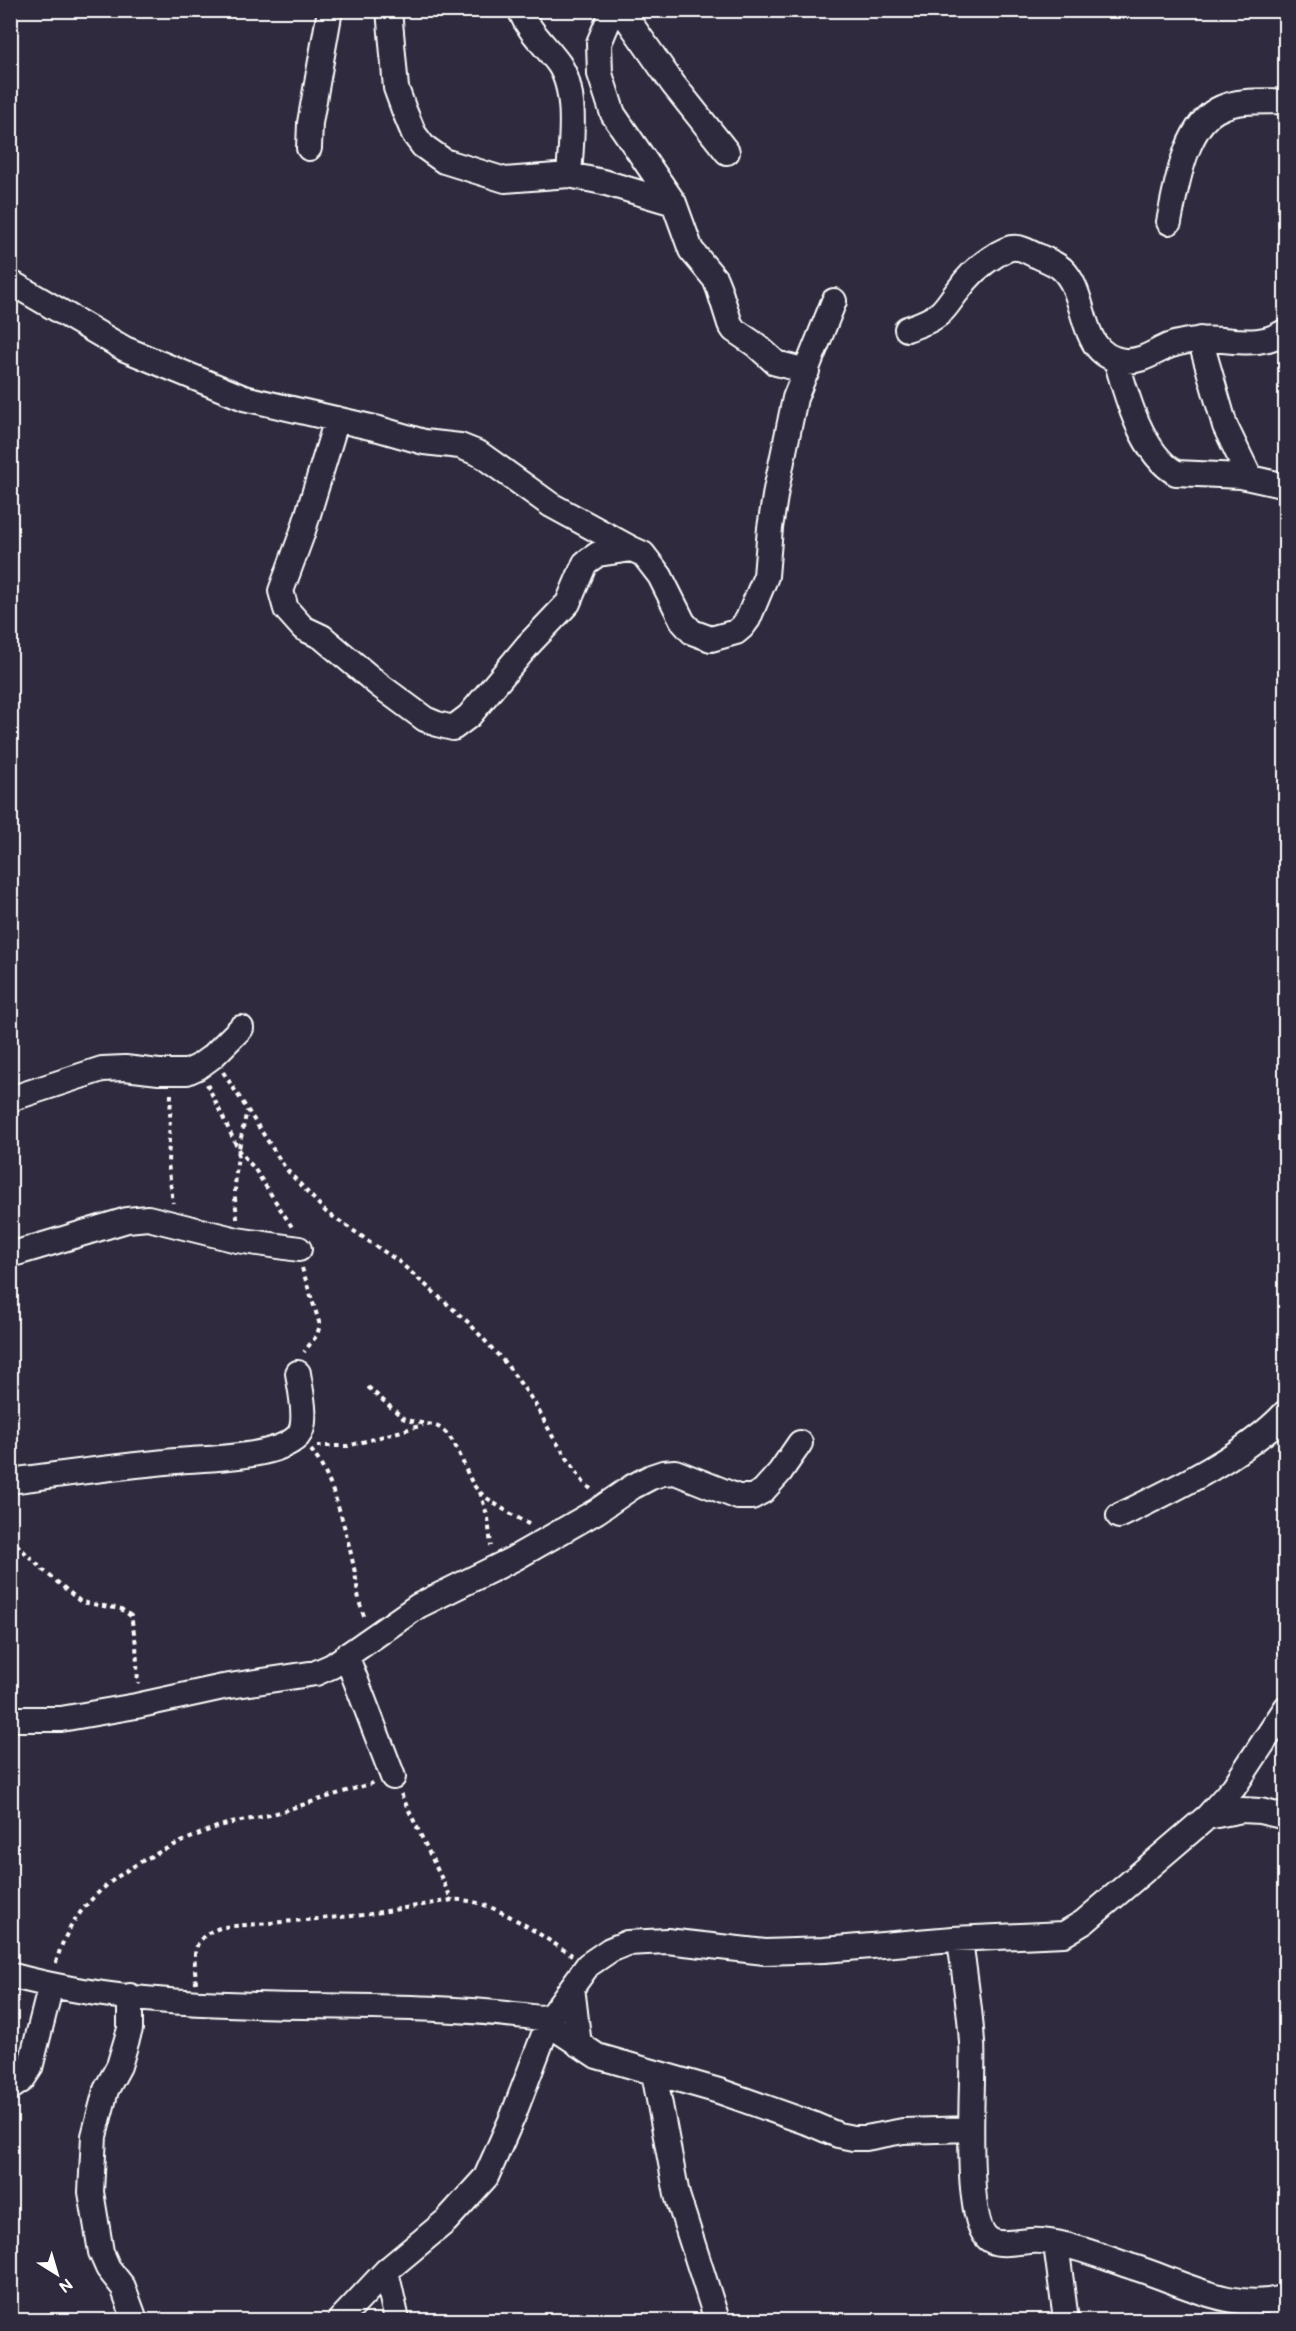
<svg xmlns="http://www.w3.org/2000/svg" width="1296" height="2331" viewBox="0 0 1296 2331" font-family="'Balsamiq Sans',sans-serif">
<rect width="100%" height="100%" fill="#2f2a3d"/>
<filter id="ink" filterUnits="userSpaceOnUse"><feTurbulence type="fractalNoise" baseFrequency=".0167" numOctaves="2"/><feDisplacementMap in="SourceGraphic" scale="12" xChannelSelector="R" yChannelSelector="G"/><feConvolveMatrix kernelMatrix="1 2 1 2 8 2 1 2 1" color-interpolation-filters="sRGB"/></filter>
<g filter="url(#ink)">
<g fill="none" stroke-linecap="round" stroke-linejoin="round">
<g stroke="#fff" stroke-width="28">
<path id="street" d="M389 10 396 88 404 110 414 134 423 146 444 161 505 180 569 175 603 182 674 203
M520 10C529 32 546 46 559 64 578 93 571 143 569 175
M613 10 599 43 600 74 613 114 674 203 691 250 715 279 719 289 730 324 734 330 756 345 776 363 807 371
M621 10 673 84 727 152
M309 148 310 123 330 10
M1169 222C1176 188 1185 123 1221 108 1240 99 1265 102 1286 101
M10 282 125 349 244 398 379 429 424 442 460 446 480 454 551 505 632 549
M907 329C918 325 931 321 940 313 947 307 951 299 957 292 968 276 979 265 996 255 1003 251 1009 247 1017 248 1024 248 1031 254 1038 256 1046 260 1055 263 1062 269 1090 295 1076 355 1124 361 1139 362 1150 355 1162 349 1173 343 1186 341 1197 340 1229 337 1257 350 1286 331
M1200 339 1225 426 1250 478
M1116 359C1126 395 1142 454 1176 473L1241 476 1286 486
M337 419 302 534 281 591 286 609 303 628 322 637 379 685 425 719 437 724 453 728 469 716 528 645 568 603 585 563 598 554 632 549 643 554 660 576 683 622 692 632 711 639 736 632 742 627 748 619 766 576 770 528 776 490 795 398 834 301
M10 1099 102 1069 125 1068 159 1072H187L198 1067 213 1056 241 1028
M10 1255 127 1220 148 1218 237 1240 299 1249
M10 1481C62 1474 114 1467 165 1462 198 1458 275 1460 298 1436 309 1423 300 1388 298 1373
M1119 1516C1171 1491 1247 1455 1286 1412
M346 1655 393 1777
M10 1719H61L136 1706 223 1687 316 1673 332 1666 418 1606 513 1559 597 1511 632 1487 651 1477 663 1473 675 1472 738 1497H752L763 1491 780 1472 800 1443
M1207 1817 1242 1810 1260 1811 1286 1817
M960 1939C964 1973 970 2008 972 2043 975 2077 960 2227 992 2241 1004 2247 1027 2239 1041 2241 1069 2243 1106 2258 1133 2267 1182 2282 1234 2314 1286 2297
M10 1975C183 2023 365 1994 540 2018L548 2017 554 2012 588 1965 610 1950 627 1943 667 1941 765 1952 824 1950 953 1939 1064 1934 1084 1922 1207 1817 1234 1787 1286 1708
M572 1987 579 2045
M130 1996V2029L119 2066 106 2090 94 2136 91 2192 101 2252 108 2268 123 2287 135 2320
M540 2018 597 2056 719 2091 812 2124 838 2135 853 2138H866L903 2131 971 2129
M654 2073 677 2195 717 2320
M10 2088 22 2080 30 2068 51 1985
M1056 2244 1066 2320
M386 2271 397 2320
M1278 2300 1282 2320
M340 2320 386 2271 446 2221 486 2177 513 2116 548 2024"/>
</g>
<path stroke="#fff" stroke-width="4" stroke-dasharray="4.5 4.5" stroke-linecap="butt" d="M223 1072 286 1169 326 1212 398 1261 469 1323 507 1365 534 1402 553 1437 584 1483 591 1489
M207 1084 239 1151 254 1168 292 1227
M171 1094 168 1163 173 1203
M237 1219C237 1212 235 1204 235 1196 235 1167 240 1139 247 1111
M302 1268 320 1325 317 1335 304 1352
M368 1387 403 1418C415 1425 432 1421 443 1430 459 1444 463 1467 473 1484 482 1499 514 1515 530 1525
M317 1446H348L423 1425
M311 1450C333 1477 347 1534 354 1568 358 1586 357 1601 365 1618
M480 1492 488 1518 491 1546
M10 1538 43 1570 81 1602 121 1609 131 1616 136 1644 138 1684
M401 1794 452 1900
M56 1963C72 1899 128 1864 186 1840 197 1835 208 1830 220 1826 237 1821 255 1819 273 1814 306 1804 339 1793 373 1783
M196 1983C194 1953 190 1937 223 1927L364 1915 452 1900C491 1897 539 1935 572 1955"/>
<use href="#street" stroke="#2f2a3d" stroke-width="24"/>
</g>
</g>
<rect width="1296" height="2331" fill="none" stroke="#2f2a3d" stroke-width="36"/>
<rect x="18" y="18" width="1260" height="2295" fill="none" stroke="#fff" stroke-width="2" filter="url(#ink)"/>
<g transform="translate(57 2274) rotate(143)" stroke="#2f2a3d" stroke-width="4.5" paint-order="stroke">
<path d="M0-4.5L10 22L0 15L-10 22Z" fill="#ffffff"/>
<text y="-9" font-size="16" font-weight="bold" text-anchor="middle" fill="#ffffff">N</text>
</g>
</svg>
